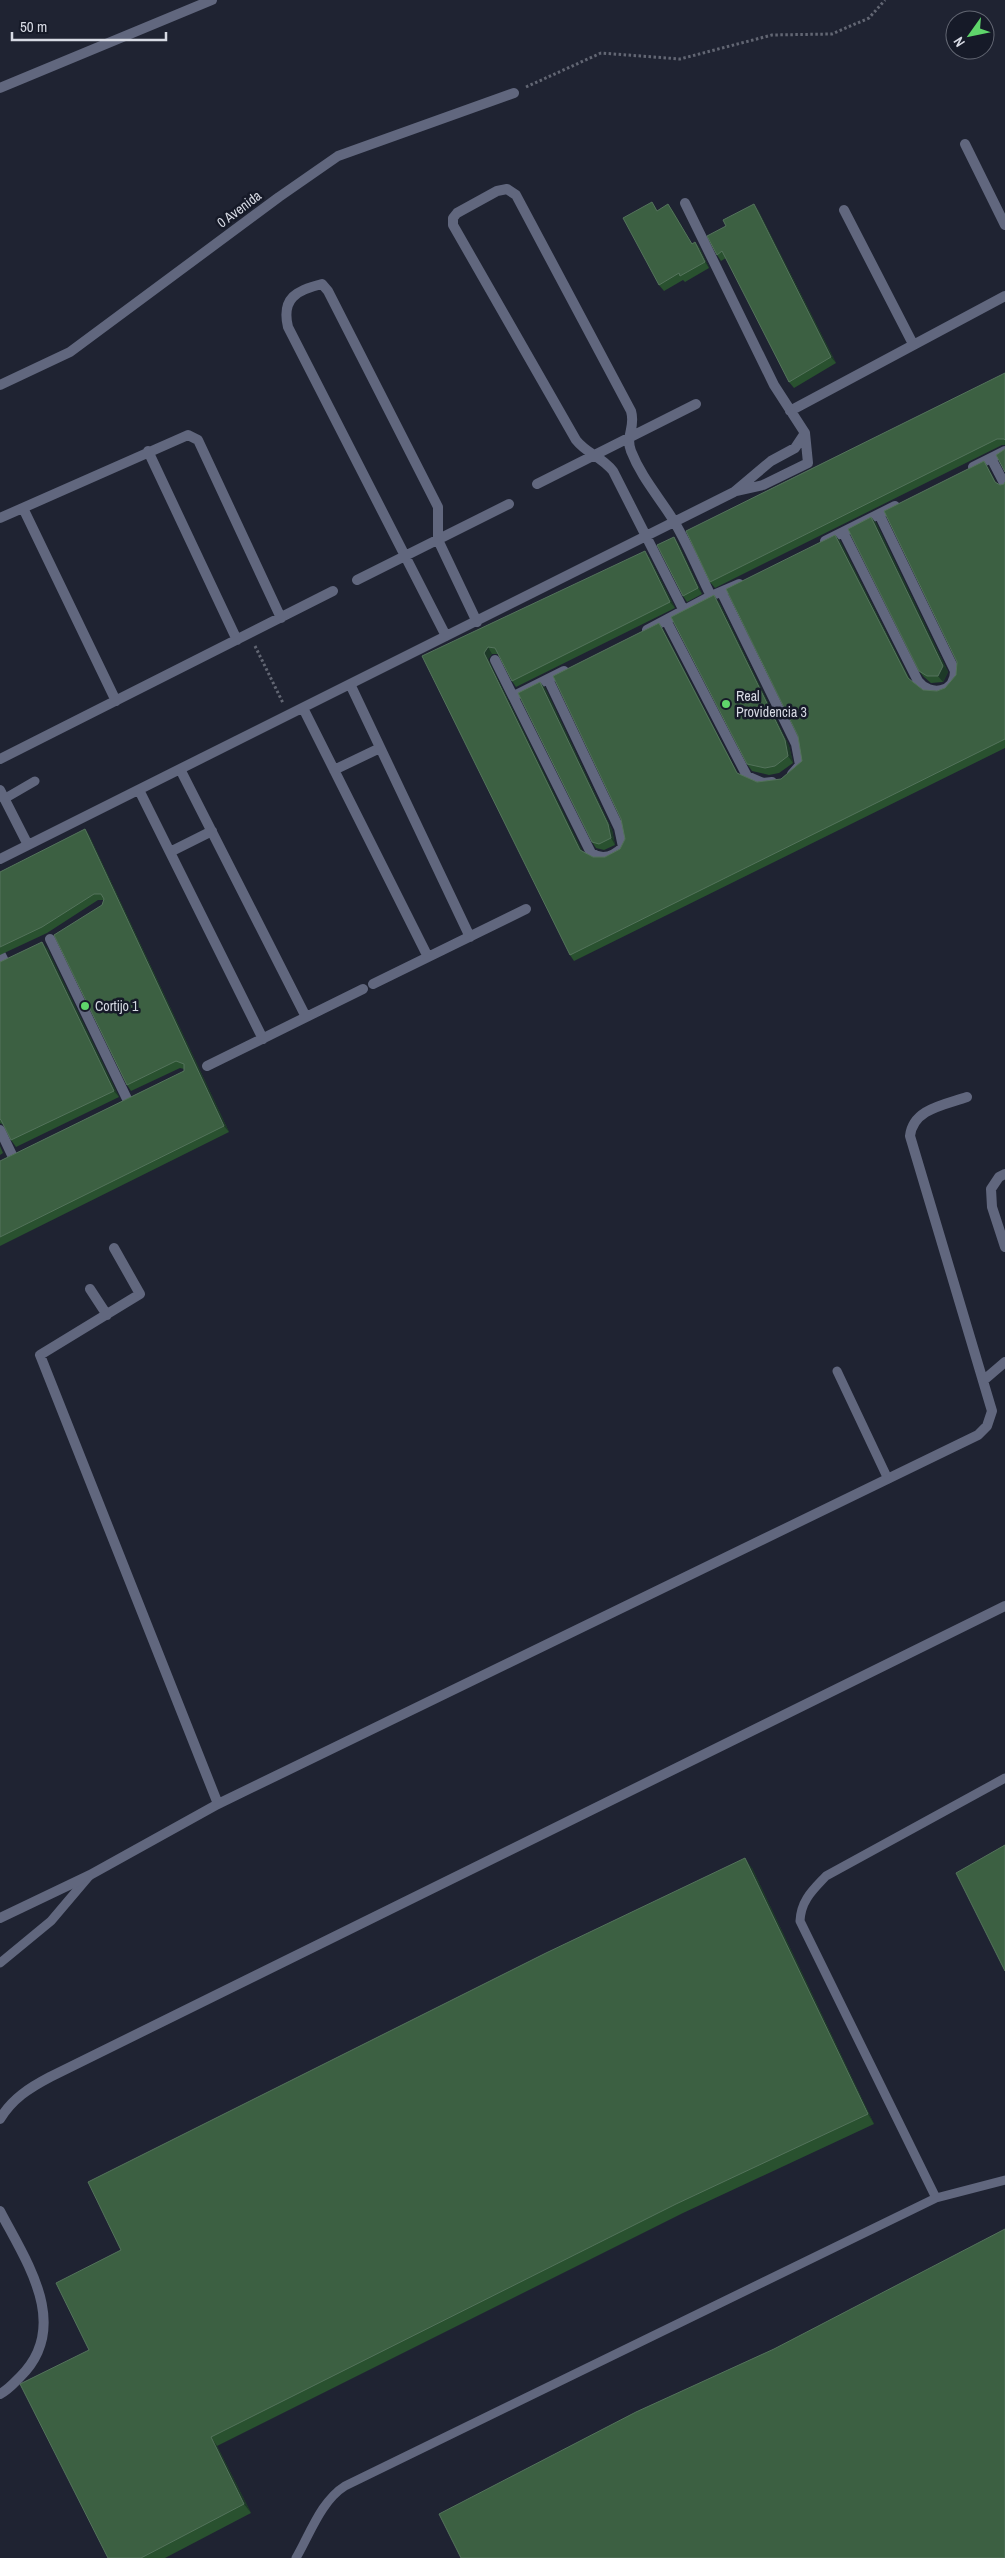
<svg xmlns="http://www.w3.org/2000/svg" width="1005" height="2558" viewBox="0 0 1005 2558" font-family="'Archivo Narrow',sans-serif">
<rect width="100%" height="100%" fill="#1f2332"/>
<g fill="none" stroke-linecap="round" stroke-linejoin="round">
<path stroke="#626673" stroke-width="3" stroke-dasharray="2.5 2.5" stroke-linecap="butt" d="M526 87 601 53 680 59 772 35 832 34 869 18 885 0
M255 646 283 703"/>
<path stroke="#61677e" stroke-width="9" d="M4 799 35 781
M837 1371 888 1479
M0 1963 51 1921 90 1875
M936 2198 800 1921C801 1900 813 1890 826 1876L1005 1778
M296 2558C310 2534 321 2501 345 2486L936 2198 1005 2180"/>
<path stroke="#61677e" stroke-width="10" d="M0 88 212 0
M965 144 1005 225
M685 203 774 385 805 433 808 463 763 485 737 491
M844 210 913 344
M0 385 70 352 279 197 338 156 514 93
M790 411 1005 296
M148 451 237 640
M991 458 1005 485
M973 467 1005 451
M537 484 696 404
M23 508 116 701
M0 518 188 435 198 440 281 618
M843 532 918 681C930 697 955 693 955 671L879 514
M825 541 895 506
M357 580 509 504
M722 593 796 744 800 765 792 774
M684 611 613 471C601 456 587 454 576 440L453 225V218L457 213 497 191 507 189 516 195 631 411C636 428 625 435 631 451 642 479 661 499 675 523 689 547 699 572 711 596
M666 620 747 776 763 783 772 782
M647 630 711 596 739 584
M446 636 288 327C281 298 297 290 322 284L328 291 438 507V540L477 622
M495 660 591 853C603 861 614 856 623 847L619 828 548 679
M350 684 470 937
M514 696 564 671
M303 708 428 957
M0 759 333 591
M180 769 306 1017
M334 770 380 748
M0 790 28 845
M139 790 263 1039
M170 852 212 831
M0 859 734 492 771 461 795 448 805 433
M50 939 128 1101
M0 953 4 961
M373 984 526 909
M207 1066 363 989
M0 1130 12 1155
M1005 1174 999 1177 991 1189 992 1207 1005 1247
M114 1248 140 1294 40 1355 218 1804
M90 1289 107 1315
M984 1380 1005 1362
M0 1918 90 1875 218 1804 978 1435 987 1426 992 1411 910 1136C913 1109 944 1105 967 1097
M0 2119C12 2099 29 2088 50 2077L1005 1606
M0 2211C26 2261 72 2326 20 2377 14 2383 8 2390 0 2394"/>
</g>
<path fill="#29512f" d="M758 210 836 363 794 388 789 382 726 258 721 261 717 255Z
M658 211H673L692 244 695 242 700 249 709 268 685 282 683 280 664 291 659 285Z
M1005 373V445H1002L715 588 710 582Z
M988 467 996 483 1000 485 1004 484 1005 482V748L574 961 570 955 422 656 649 557 675 608 516 687 512 681 498 654H492L488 659 582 851 593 857H605L620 849 625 839 663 629 738 774 757 782 781 779 802 761 835 535 840 541 910 680 923 690 937 691 945 688 956 675Z
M871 517 876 523 948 672 943 682 931 683 924 677 919 671Z
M678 543 702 594 687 602 683 596Z
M719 602 789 746 793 763 779 773 769 775 752 771 747 764Z
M545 688 612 830 615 845 604 850 596 848 592 842Z
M85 829 89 835 229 1132 0 1246V1161L184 1071V1069L180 1068 131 1091 127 1085 102 905 104 900H98L47 933 0 955V872Z
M47 948 119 1097 16 1147 11 1140 4 1125 0 1123V962Z
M0 1146 3 1153 0 1155Z
M752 1868 874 2124 683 2213 217 2446 251 2513 165 2558H108L89 2350 121 2250Z"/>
<path fill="#1d3928" d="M668 204 673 211 696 251 692 244Z
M754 204 758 210 836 363 831 357Z
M695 242 700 249 709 268 705 262Z
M984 461 988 467 999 489 995 482Z
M871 517 876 523 948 672 943 682 938 676Z
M835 535 840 541 912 684 908 678Z
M674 537 678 543 702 594 698 588Z
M645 551 649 557 675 608 670 602Z
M714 595 719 602 789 746 793 763 788 756Z
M659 623 663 629 741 780 737 773Z
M488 647 492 654 488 659 585 856 580 850 484 653Z
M540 682 545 688 612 830 615 845 611 838Z
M85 829 89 835 229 1132 224 1126Z
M42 942 47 948 119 1097 114 1091Z
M745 1858 752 1868 874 2124 868 2114Z
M211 2437 217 2446 251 2513 244 2504Z"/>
<path fill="#3c6042" stroke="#54735c" d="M652 202 657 211 668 204 692 244 695 242 705 262 680 276 679 273 659 285 623 218Z
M754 204 831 357 789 382 722 251 717 255 707 236 726 226 723 220Z
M1005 373V440L1004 439H997L710 582 686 531Z
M1005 449V472L996 455Z
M984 461 995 482 1000 485 1004 484 1005 482V739L570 955 422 656 645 551 670 602 512 681 495 648 488 647 484 653 580 850 593 857H605L620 849 625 839 621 819 553 676 659 623 737 773 757 782 781 779 802 761 798 736 726 589 835 535 908 678 923 690 937 691 945 688 956 675 957 662 884 511Z
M871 517 943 666 938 676H927L919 671 848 529Z
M674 537 698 588 683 596 657 545Z
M714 595 785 740 788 756 775 766 765 768 747 764 671 617Z
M540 682 608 824 611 838 599 844 592 842 518 693Z
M85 829 224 1126 0 1237V1161L184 1071V1064L176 1061 127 1085 54 935 102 905 104 899 101 894H94L42 927 0 947V872Z
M42 942 114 1091 11 1140 1 1120 0 1119V962Z
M1005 1845V1971L956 1873Z
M745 1858 868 2114 676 2204 211 2437 244 2504 141 2558H108L20 2384 89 2350 56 2283 121 2250 88 2182 546 1953Z
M1005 2229V2558H461L439 2514 636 2412 774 2349Z"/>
<g fill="#5fd56b" stroke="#161a28" stroke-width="2">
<circle cx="726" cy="704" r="5"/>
<circle cx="85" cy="1006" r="5"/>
</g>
<g text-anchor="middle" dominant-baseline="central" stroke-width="5" stroke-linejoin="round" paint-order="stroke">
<g font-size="14" fill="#d7dae4" stroke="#161a28">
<text transform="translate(239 209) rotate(-37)">0 Avenida</text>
</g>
<g font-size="14" fill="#d7dae4" stroke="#161a28" text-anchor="start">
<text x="736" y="696">Real<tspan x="736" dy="16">Providencia 3</tspan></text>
<text x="95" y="1006">Cortijo 1</text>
</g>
</g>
<g transform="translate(970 35) rotate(237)"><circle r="24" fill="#161a28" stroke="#636773"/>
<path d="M0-4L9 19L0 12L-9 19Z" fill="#5fd56b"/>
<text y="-8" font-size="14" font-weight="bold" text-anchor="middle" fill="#d7dae4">N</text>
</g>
<path d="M12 32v8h154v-8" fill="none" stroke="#d7dae4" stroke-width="2.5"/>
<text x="20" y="32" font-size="15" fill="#d7dae4" stroke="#161a28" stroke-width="4" paint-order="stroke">50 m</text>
</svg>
